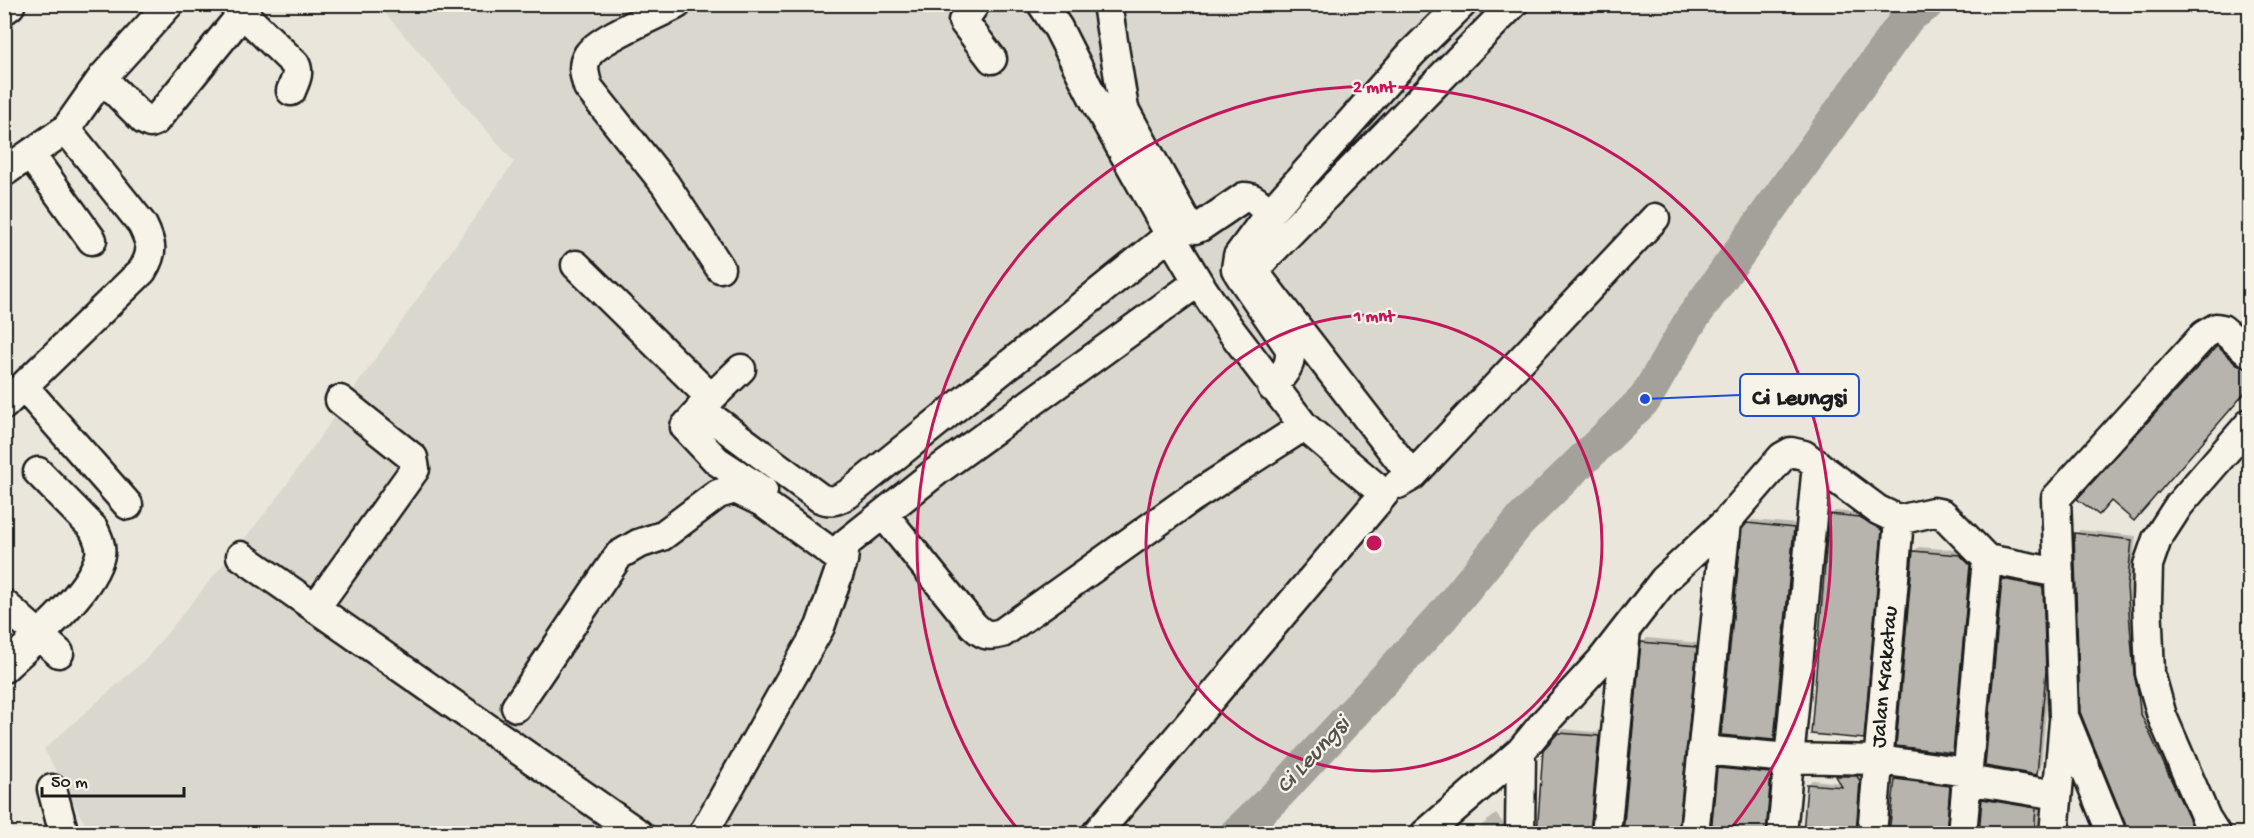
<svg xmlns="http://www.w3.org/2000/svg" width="2254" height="838" viewBox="0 0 2254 838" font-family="'Gochi Hand',sans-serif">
<rect width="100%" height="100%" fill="#eae6dc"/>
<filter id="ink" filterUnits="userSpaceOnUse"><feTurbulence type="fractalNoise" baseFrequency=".0167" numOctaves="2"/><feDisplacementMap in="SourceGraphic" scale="12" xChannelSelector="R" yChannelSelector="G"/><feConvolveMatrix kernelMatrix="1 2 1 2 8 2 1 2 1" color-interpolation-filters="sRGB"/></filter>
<g filter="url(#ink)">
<path fill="#dad7ce" d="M378 5H1927L1908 17 1795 175 1645 399 1519 522 1342 726 1232 833H90L44 749 146 659 275 501 514 162Z"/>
<path fill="#0003" d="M2221 344 2250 363V386L2216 349Z
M1835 511 1863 513 1885 526 1867 733 1863 737 1831 515Z
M1752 520 1798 524 1778 734 1774 739 1743 529Z
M2080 530 2136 536 2131 581 2137 669 2142 687 2144 707 2202 834H2132L2075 534Z
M1919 547 1965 551 1974 560 1957 748 1952 752 1914 551Z
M2007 575 2047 583 2050 666 2041 769 2036 773 2003 579Z
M1647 638 1700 643 1682 834H1624L1643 643Z
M1563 729 1603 733 1594 834H1538L1559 734Z
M1723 764 1775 769 1771 834H1712L1719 769Z
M1842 772H1861L1864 776 1860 834H1804L1808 784 1812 780 1842 783 1838 776Z
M1901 775 1953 782 1950 834H1890L1897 780Z
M1987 796 2040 804 2037 834H1980L1983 800Z
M1496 814 1507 828 1508 834H1471Z"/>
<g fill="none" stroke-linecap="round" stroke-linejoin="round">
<path stroke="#a3a19a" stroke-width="34" d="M1236 834 1279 793 1442 617 1519 522 1645 399 1691 320 1908 17 1927 4"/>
</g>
<path fill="#b6b4ac" stroke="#1c1c1c" stroke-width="1.5" d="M2217 346 2239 366 2250 369V387L2134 521 2111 501 2099 515 2077 499Z
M1829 514 1860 517 1882 530 1864 739 1811 734Z
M1747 523 1794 528 1774 740 1721 735 1742 529Z
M2074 533 2132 540 2127 587 2134 674 2138 692 2140 712 2196 834H2130L2127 828 2080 712Z
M1913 551 1960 555 1970 565 1953 753 1896 746Z
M2002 579 2043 587 2046 671 2037 775 1985 766Z
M1641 642 1697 647 1678 834H1623Z
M1558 733 1599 736 1590 834H1537L1543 750Z
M1717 768 1771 773 1766 834H1711Z
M1836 776H1857L1860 781 1856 834H1803L1807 784 1842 787Z
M1895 779 1950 786 1946 834H1889Z
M1982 799 2036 808 2034 834H1979Z"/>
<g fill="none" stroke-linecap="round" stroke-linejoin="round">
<g stroke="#1c1c1c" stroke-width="33">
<path id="minor" d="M233 4 295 64C300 73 295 81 291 91
M677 4C657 15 599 38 588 55 581 66 585 76 588 87L665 184 720 268
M975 4 963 21 992 59
M1042 4 1058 28 1098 107 1170 235 1198 282 1229 328 1304 426 1384 494 1096 834
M1107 4 1124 109 1187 223 1195 229 1200 227 1244 197C1255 196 1262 207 1269 214
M102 78 144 120 150 123 155 121 242 14
M30 154 92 240
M4 172 66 129 102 78 169 4
M576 265 711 398
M741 369 711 398 685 427 717 461 763 491
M24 387 128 505
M1272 387C1284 373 1293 365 1289 347L1241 277 1236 269 1238 256 1269 214 1412 53 1462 4
M4 405 142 271C154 252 152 244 142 224L66 129
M700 409 820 498C832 503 837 500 848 494L1170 235
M1412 476 1259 278 1258 267 1264 259 1513 4
M1398 484 1412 476 1655 218
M884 515 973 625C983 635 988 637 1002 633L1190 499 1304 426
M241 556 639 834
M4 604 59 653
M316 607 415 469 413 458 340 400
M4 668C32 641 92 592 100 555 102 546 97 536 93 528L38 472
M516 707 619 555 638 544 662 536 718 494 735 489 762 502 843 561
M1702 750 1789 758 1879 760 1967 772
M1967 780 2057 795
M52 789 64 834
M703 834 820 627 843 561 845 544 937 471 1198 282
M1425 834 1521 751 1544 723 1601 661 1664 580 1726 522 1782 457 1791 452 1804 455 1878 510 1899 520 1933 512 1943 514 1987 559 2059 573
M1520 834 1521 751
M1606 834 1626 630
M1694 834 1726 522
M1782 834 1817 464
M1872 834 1899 520
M1962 834 1987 559
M2054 834 2064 721
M2112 834 2064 716 2056 498 2204 335 2216 328 2222 329 2250 353
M2216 834 2206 818 2162 716 2150 673 2147 602 2148 565 2157 539 2179 505 2250 423"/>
</g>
<g stroke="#1c1c1c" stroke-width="38">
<path id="major" d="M4 7 8 4"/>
</g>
<use href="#minor" stroke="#f7f3e8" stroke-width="28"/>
<use href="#major" stroke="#f7f3e8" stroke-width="33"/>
</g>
</g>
<g fill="none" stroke="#c2185b" stroke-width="3">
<circle cx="1374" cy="543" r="228"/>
<path d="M1019 831A457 457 0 1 1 1729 831"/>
</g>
<g text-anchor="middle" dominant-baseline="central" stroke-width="4.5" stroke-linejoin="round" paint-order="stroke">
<g font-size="22" fill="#1c1c1c" stroke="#f7f3e8">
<text transform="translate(1886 677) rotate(-85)">Jalan Krakatau</text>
</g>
<g font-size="24" font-style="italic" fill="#52514e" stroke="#f7f3e8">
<text transform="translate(1314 756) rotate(-47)">Ci Leungsi</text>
</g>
</g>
<circle cx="1374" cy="543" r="9" fill="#c2185b" stroke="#f7f3e8" stroke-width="3"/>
<g font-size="18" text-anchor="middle" font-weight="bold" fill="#c2185b" stroke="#f7f3e8" stroke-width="4.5" stroke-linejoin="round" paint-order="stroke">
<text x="1374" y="92">2 mnt</text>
<text x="1374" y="321">1 mnt</text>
</g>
<path fill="none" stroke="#1d4ed8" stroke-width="2" d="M1645 399L1740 395"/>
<circle fill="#1d4ed8" stroke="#f7f3e8" stroke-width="2" cx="1645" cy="399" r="6"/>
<rect fill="#f7f3e8" stroke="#1d4ed8" stroke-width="2" x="1740" y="374" width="119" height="42" rx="6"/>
<g font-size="24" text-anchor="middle" font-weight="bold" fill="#1c1c1c">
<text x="1800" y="404">Ci Leungsi</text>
</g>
<rect width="2254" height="838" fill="none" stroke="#f7f3e8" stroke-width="24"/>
<rect x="12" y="12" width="2230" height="814" fill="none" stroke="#1c1c1c" stroke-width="2" filter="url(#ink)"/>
<path d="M42 787v9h142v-9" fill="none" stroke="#1c1c1c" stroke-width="3"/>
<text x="51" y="787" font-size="18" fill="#1c1c1c" stroke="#f7f3e8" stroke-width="4.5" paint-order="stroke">50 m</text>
</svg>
